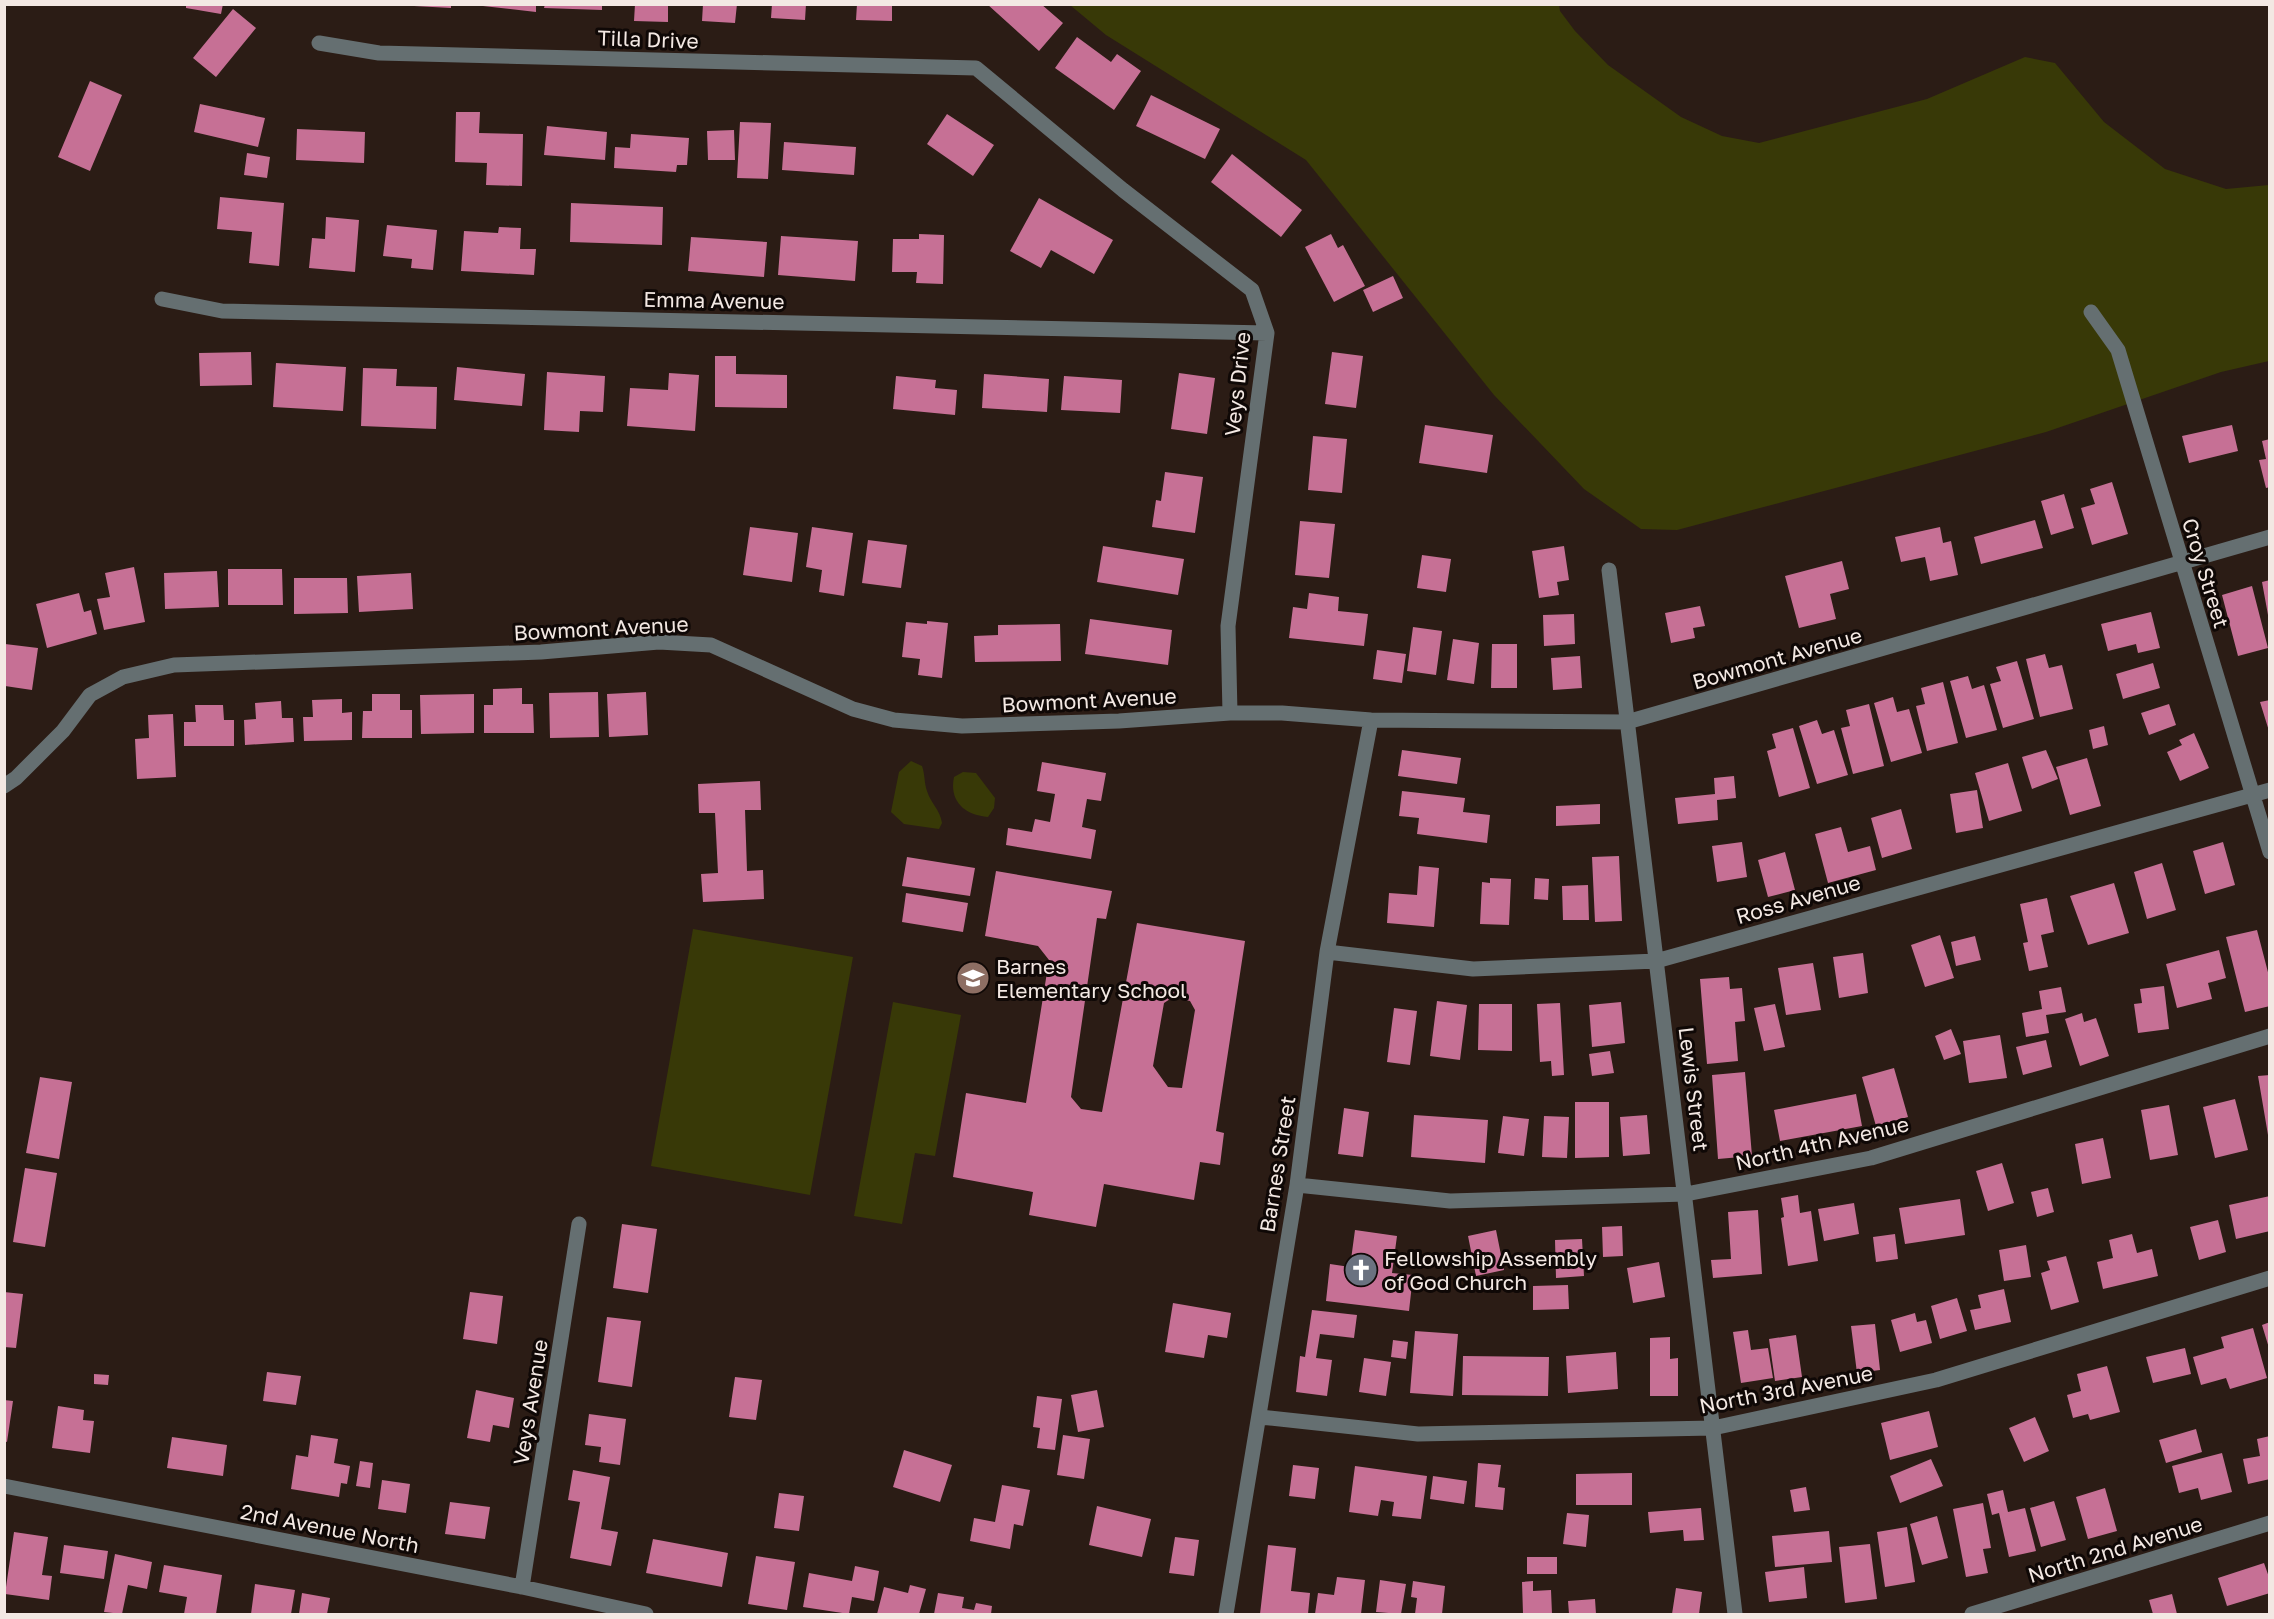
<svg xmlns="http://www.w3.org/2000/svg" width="2274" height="1619" viewBox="0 0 2274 1619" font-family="'Golos Text',sans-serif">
<rect width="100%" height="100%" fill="#2b1c15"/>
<path fill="#383907" d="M1070 5H1559L1560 11 1575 31 1608 65 1681 117 1722 136 1759 143 1927 99 2025 57 2055 63 2104 122 2165 169 2226 189 2269 185V361L2221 372 2046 432 1677 530 1641 529 1584 489 1494 395 1306 160 1106 35Z
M911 761 922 766C925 774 924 783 927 791 931 804 940 809 942 823L939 829 904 824 891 812 899 772Z
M963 772 976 773 995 798 994 808 988 817C964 815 949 801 954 777Z
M693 929 853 957 810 1195 651 1166Z
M893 1002 961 1015 935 1156 915 1153 902 1224 854 1216Z"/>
<path fill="#c67095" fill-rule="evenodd" d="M186 4H223L221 14 186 8Z
M414 4H451V8L414 6Z
M465 4H536V12Z
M545 4H602V10L544 8Z
M635 4H668V22L634 21Z
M703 4H737L735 23 702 21Z
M772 4H806L805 20 771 18Z
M857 4H892V21L856 20Z
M987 4H1041L1063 23 1039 51Z
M233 9 256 28 216 77 193 58Z
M1077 37 1111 62 1117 54 1141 71 1114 110 1055 68Z
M90 81 122 95 90 171 58 157Z
M1151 95 1220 129 1205 159 1136 126Z
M200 104 265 118 258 147 194 132Z
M456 112H480L479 133 523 134 522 186 486 185 487 163 455 162Z
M947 114 994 145 973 176 927 144Z
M740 122 771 123 768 179 737 178Z
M547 126 607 132 605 160 544 155Z
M297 129 365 132 364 163 296 160Z
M734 130 735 160H708L707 131Z
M631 134 689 138 687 165H677L676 172 614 168 615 147 630 148Z
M784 142 856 147 854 175 782 170Z
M247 153 270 157 267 178 244 175Z
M1232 154 1302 210 1281 237 1211 182Z
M220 197 284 203 279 266 249 263 252 232 217 229Z
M1039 198 1113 240 1094 274 1051 250 1041 268 1010 251Z
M571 203 663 207 662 245 570 242Z
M326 217 359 220 355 272 309 268 312 238 325 239Z
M387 225 437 230 433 270 411 268 412 259 383 256Z
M499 227 521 228 520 249H536L534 275 461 271 464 231 498 233Z
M919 234 944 235 943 284 916 283 917 272H892L893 239H919Z
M1331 234 1338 248 1343 245 1365 286 1334 302 1305 247Z
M781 236 858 241 855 281 778 275Z
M691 237 767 242 764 277 688 271Z
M1393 276 1403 298 1373 312 1363 290Z
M251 352 252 385 200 386 199 353Z
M1332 352 1363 356 1356 408 1325 404Z
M715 356H736V374L787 375V408L715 407Z
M276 363 346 367 343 411 273 407Z
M457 367 525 374 522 406 454 400Z
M363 368 397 369 396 386 437 387 436 429 361 426Z
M547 372 605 376 603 412 580 411 579 432 544 430Z
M669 373 699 375 695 431 627 426 630 388 668 390Z
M1179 373 1215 378 1207 434 1171 429Z
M984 374 1049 379 1047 412 982 408Z
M896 376 936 380 935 388 957 390 955 415 893 409Z
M1064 376 1122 380 1120 413 1061 410Z
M1425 425 1493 435 1487 473 1419 463Z
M2232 425 2238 451 2189 463 2182 436Z
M1313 436 1347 439 1342 493 1308 490Z
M2270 439V487L2266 488 2259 460 2266 459 2262 441Z
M1165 472 1203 477 1195 533 1152 527 1156 500 1161 501Z
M2112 482 2128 534 2092 545 2081 508 2095 504 2090 489Z
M2064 494 2074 528 2051 535 2041 501Z
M2035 520 2043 548 1981 564 1974 537Z
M1300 521 1335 524 1329 578 1295 575Z
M750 527 798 533 792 582 743 575Z
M812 527 853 533 844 596 819 592 822 570 806 567Z
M1940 527 1943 543 1951 541 1958 575 1930 581 1925 557 1901 562 1895 537Z
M868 540 907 545 901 588 862 583Z
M1103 546 1184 559 1178 595 1097 582Z
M1564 546 1569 580 1557 582 1559 595 1539 598 1532 551Z
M1422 555 1451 559 1446 592 1417 588Z
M1842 561 1849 589 1830 594 1836 619 1799 628 1785 576Z
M134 567 145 622 104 630 97 599 110 597 105 573Z
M228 569H282L283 605H228Z
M217 571 219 607 165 609 164 573Z
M411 573 413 609 359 612 357 576Z
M294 578H347L348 613 294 614Z
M2270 580V615H2268L2262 582Z
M2252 586 2268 648 2238 656 2222 595Z
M79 593 84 612 91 610 97 634 47 648 36 604Z
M1309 593 1339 597 1338 611 1368 614 1364 646 1289 638 1293 607 1307 609Z
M1700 606 1705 626 1693 628 1695 638 1671 643 1665 613Z
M2151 612 2160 648 2138 653 2136 644 2108 651 2101 624Z
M1574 614 1575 644 1544 646 1543 615Z
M1090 619 1172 630 1168 665 1085 654Z
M927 621 948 623 942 678 918 675 920 659 902 657 906 622 927 624Z
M1060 624 1061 661 975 662 974 636 998 635V625Z
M1413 627 1442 631 1436 675 1407 671Z
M1453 639 1479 643 1474 684 1447 680Z
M5 644 38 648 32 690 5 686Z
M1492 644H1517V688H1491Z
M1377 650 1406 654 1402 683 1373 679Z
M2045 654 2049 668 2062 665 2073 709 2040 717 2026 659Z
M1580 656 1582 688 1553 690 1551 658Z
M2017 661 2034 719 2003 728 1990 684 2001 681 1996 667Z
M2153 663 2160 688 2123 699 2116 674Z
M1968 676 1972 689 1984 685 1997 730 1966 738 1950 681Z
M1943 682 1958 743 1927 751 1916 706 1925 704 1921 688Z
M522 688V704H533L534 733H484V705H493V689Z
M598 692 599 737 550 738 549 693Z
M646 692 648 735 609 737 607 694Z
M372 694H400V710H412V738H362L363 711H372Z
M474 694V733L421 734 420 695Z
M1893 697 1897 712 1909 709 1922 753 1891 762 1874 703Z
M342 699V713L352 712V740L304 741 303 717H313L312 700Z
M2270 700V731H2269L2260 702Z
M281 701 282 718H293L294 742 245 745 244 720 256 719 255 703Z
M1869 704 1884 766 1853 774 1841 728 1850 726 1846 710Z
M2169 704 2176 725 2149 735 2141 713Z
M195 705H223L224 720H234V746H184V722H196Z
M173 714 176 777 137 779 135 739 149 738 148 715Z
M1817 720 1822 734 1834 730 1848 775 1817 784 1799 726Z
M2104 726 2108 745 2093 749 2089 730Z
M1793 728 1810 788 1779 797 1767 751 1776 748 1772 734Z
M2194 733 2209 768 2180 781 2167 752 2182 745 2179 740Z
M1402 750 1461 758 1457 784 1398 776Z
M2046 750 2058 779 2032 789 2022 757Z
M2087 758 2101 806 2070 815 2056 767Z
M1042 762 1106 773 1101 801 1087 799 1082 827 1096 830 1091 859 1006 845 1008 828 1032 832 1035 819 1050 822 1055 794 1037 791Z
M2008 763 2022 811 1989 821 1975 773Z
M1734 776 1736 798 1717 800 1718 820 1678 824 1675 798 1715 794 1714 778Z
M760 781 761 810H745L747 871 763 870 764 899 703 902 701 874 718 873 715 813H699L698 784Z
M1977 790 1983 828 1956 833 1950 794Z
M1402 791 1465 798 1463 812 1490 815 1487 843 1417 834 1419 818 1399 816Z
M1600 804V824L1556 826V806Z
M1901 809 1912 849 1882 858 1871 818Z
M1841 827 1848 852 1870 846 1876 870 1828 883 1815 834Z
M1742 842 1747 877 1717 882 1712 846Z
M2223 842 2235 885 2205 894 2193 851Z
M1785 852 1795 890 1768 897 1758 860Z
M1619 856 1622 921 1595 922 1592 857Z
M907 857 975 868 970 896 902 886Z
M2162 863 2176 910 2147 919 2134 872Z
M1419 866 1439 868 1434 927 1387 923 1389 893 1417 895Z
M996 871 1112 891 1106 919 1097 918 1071 1097 1081 1109 1102 1112 1137 923 1245 941 1216 1131 1224 1133 1220 1165 1200 1162 1194 1200 1104 1184 1096 1227 1029 1215 1033 1192 953 1177 966 1093 1026 1103 1049 960 1038 946 985 936ZM1173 997 1190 1001 1195 1010 1182 1088 1168 1087 1153 1066 1164 1003Z
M1490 878 1511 879 1509 925 1480 924 1482 882 1490 883Z
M1535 878 1549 879 1548 900 1534 899Z
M2114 883 2129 933 2088 945 2070 896Z
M1588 885 1589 920H1563L1562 886Z
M906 893 968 903 963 932 902 922Z
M2047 898 2054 932 2041 935 2048 967 2029 971 2023 943 2028 942 2020 904Z
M2257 930 2270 980V1006L2245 1012 2226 937Z
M1940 935 1954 978 1925 987 1911 945Z
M1975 936 1981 960 1956 966 1951 942Z
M2219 950 2226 978 2208 983 2212 999 2177 1008 2166 964Z
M1863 953 1868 993 1839 998 1833 957Z
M1813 963 1821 1010 1786 1015 1778 968Z
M1729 977 1730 989 1742 988 1745 1021 1735 1022 1738 1061 1707 1064 1700 979Z
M2164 986 2169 1029 2138 1033 2134 1004 2142 1003 2140 989Z
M2061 987 2066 1012 2046 1015 2049 1033 2026 1037 2022 1013 2042 1009 2039 991Z
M1437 1001 1467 1005 1460 1060 1430 1056Z
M1621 1002 1625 1043 1592 1047 1589 1005Z
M1560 1003 1564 1075 1552 1076 1551 1061 1540 1062 1537 1004Z
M1479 1004H1512V1051L1478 1050Z
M1775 1004 1785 1047 1764 1051 1754 1008Z
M1394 1008 1417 1011 1410 1065 1387 1062Z
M2082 1013 2084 1022 2096 1018 2109 1056 2080 1066 2065 1019Z
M1951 1029 1961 1054 1944 1060 1935 1036Z
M2000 1035 2007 1078 1969 1083 1963 1041Z
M2046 1040 2052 1067 2023 1075 2016 1047Z
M1610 1051 1614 1073 1592 1076 1589 1054Z
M1894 1068 1908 1117 1876 1126 1862 1077Z
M1745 1072 1752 1156 1718 1159 1712 1075Z
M2270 1075V1135H2268L2258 1076Z
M40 1077 72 1082 59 1159 26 1153Z
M1856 1094 1862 1126 1780 1141 1774 1110Z
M2235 1099 2248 1150 2215 1158 2203 1107Z
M1575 1102H1609V1157L1575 1158Z
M2169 1105 2178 1155 2150 1160 2141 1110Z
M1344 1108 1369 1112 1363 1157 1338 1154Z
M1414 1115 1488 1120 1485 1163 1411 1157Z
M1647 1115 1650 1154 1623 1156 1620 1117Z
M1503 1116 1529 1119 1524 1156 1498 1153Z
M1544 1116 1569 1117 1567 1158 1542 1157Z
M2103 1138 2111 1178 2082 1184 2075 1144Z
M2002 1163 2014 1203 1988 1211 1976 1171Z
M25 1168 57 1173 45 1247 13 1242Z
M2048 1188 2054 1212 2037 1217 2031 1192Z
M1798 1195 1800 1213 1811 1211 1818 1261 1788 1266 1781 1218 1784 1217 1781 1198Z
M2270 1196V1231L2236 1239 2229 1205Z
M1960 1199 1965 1235 1905 1244 1899 1208Z
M1854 1203 1859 1234 1824 1241 1818 1209Z
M1758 1210 1762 1274 1713 1278 1711 1260 1731 1259 1728 1212Z
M2218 1220 2226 1252 2199 1260 2190 1227Z
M622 1224 657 1229 648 1293 613 1288Z
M1622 1226 1623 1256 1603 1257 1602 1227Z
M1355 1230 1397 1236 1392 1273 1413 1275 1409 1311 1326 1301 1330 1264 1350 1267Z
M1496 1230 1504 1270 1476 1276 1468 1236Z
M1895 1234 1898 1259 1876 1262 1873 1237Z
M2132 1234 2137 1253 2152 1249 2158 1276 2103 1289 2097 1262 2113 1258 2109 1240Z
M1582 1239 1584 1276 1556 1278 1555 1240Z
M2026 1245 2031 1277 2004 1281 1999 1250Z
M2066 1256 2079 1302 2051 1310 2041 1273 2050 1270 2047 1261Z
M1659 1262 1665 1297 1633 1303 1627 1268Z
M1568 1285 1569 1309 1533 1310V1286Z
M2004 1289 2011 1322 1975 1330 1970 1310 1981 1308 1978 1295Z
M4 1292 23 1294 16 1348 4 1347Z
M470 1292 503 1296 497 1344 463 1339Z
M1957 1298 1967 1331 1940 1339 1931 1306Z
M1173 1303 1231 1313 1227 1338 1208 1335 1204 1358 1165 1352Z
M1312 1310 1357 1315 1354 1338 1320 1334 1316 1358 1332 1360 1327 1396 1296 1392 1300 1356 1305 1357Z
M1915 1313 1917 1322 1926 1320 1932 1343 1900 1352 1891 1320Z
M607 1317 641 1321 632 1387 598 1382Z
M2270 1322V1348H2269L2262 1325Z
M1875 1324 1880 1370 1857 1373 1851 1326Z
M2253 1328 2267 1378 2230 1389 2226 1378 2201 1385 2193 1357 2224 1348 2221 1337Z
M1748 1330 1751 1350 1768 1348 1773 1378 1741 1383 1733 1332Z
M1415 1331 1458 1334 1453 1396 1410 1393Z
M1796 1335 1802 1377 1775 1381 1769 1339Z
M1670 1337V1359L1678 1358V1396H1650V1338Z
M1393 1340 1408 1342 1406 1359 1391 1357Z
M2185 1348 2191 1374 2153 1383 2146 1357Z
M1616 1352 1618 1389 1568 1393 1566 1356Z
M1463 1356 1549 1357 1548 1396 1462 1395Z
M1364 1358 1391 1362 1386 1396 1359 1392Z
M2107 1366 2120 1412 2090 1420 2088 1414 2073 1418 2067 1395 2081 1391 2077 1374Z
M267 1372 301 1376 296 1405 263 1401Z
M94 1374 109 1375 108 1385 94 1384Z
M735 1377 762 1380 756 1420 729 1417Z
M476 1390 514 1398 509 1428 493 1425 490 1442 467 1438Z
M1097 1390 1104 1427 1078 1432 1071 1395Z
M1037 1396 1062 1399 1055 1450 1037 1448 1040 1428 1033 1427Z
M4 1400 13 1401 7 1442 4 1441Z
M58 1406 84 1410 83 1420 94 1421 90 1453 52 1448Z
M1929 1411 1938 1447 1890 1460 1881 1423Z
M589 1414 626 1419 620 1465 599 1462 601 1447 585 1445Z
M2035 1417 2049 1451 2024 1462 2009 1428Z
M2196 1429 2202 1452 2166 1463 2159 1440Z
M311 1435 338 1439 334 1463 350 1466 347 1484 341 1483 339 1497 291 1489 296 1455 308 1457Z
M1063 1435 1090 1439 1084 1479 1057 1475Z
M2270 1436V1479L2248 1484 2243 1459 2260 1456 2257 1439Z
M172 1437 227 1445 223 1476 167 1468Z
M904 1450 952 1465 940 1502 893 1487Z
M2222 1453 2232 1492 2201 1500 2198 1488 2179 1493 2172 1466Z
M1931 1459 1943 1486 1900 1503 1890 1476Z
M360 1461 373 1463 370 1488 356 1486Z
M1478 1463 1501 1465 1498 1487 1505 1488 1503 1510 1475 1507Z
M1293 1465 1319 1468 1315 1499 1289 1496Z
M1355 1466 1427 1476 1421 1519 1392 1516 1394 1502 1381 1500 1378 1516 1349 1512Z
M573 1470 610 1477 601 1529 618 1532 611 1566 570 1558 580 1502 568 1500Z
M1632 1473V1505H1576V1474Z
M1433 1476 1467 1481 1464 1504 1430 1499Z
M382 1480 410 1484 406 1513 378 1509Z
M1002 1485 1030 1490 1023 1526 1014 1524 1010 1549 970 1541 974 1518 995 1522Z
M1806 1487 1810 1510 1794 1512 1790 1490Z
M2105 1488 2117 1531 2088 1539 2076 1497Z
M2003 1490 2008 1512 2025 1508 2036 1551 2009 1557 1999 1513 1992 1515 1987 1494Z
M779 1493 804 1496 799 1531 774 1528Z
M2054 1501 2066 1540 2041 1547 2030 1508Z
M450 1502 490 1507 485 1539 445 1534Z
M1983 1503 1991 1548 1983 1549 1988 1573 1966 1577 1953 1509Z
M1097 1506 1151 1519 1142 1557 1089 1545Z
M1701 1508 1704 1540 1684 1541 1683 1530 1650 1533 1648 1512Z
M1567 1513 1589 1515 1586 1547 1563 1544Z
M1937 1516 1948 1558 1922 1565 1910 1524Z
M1907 1527 1915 1582 1885 1587 1877 1532Z
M1829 1531 1832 1562 1775 1567 1772 1536Z
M14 1532 48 1537 42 1575 52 1576 49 1600 5 1594Z
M1175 1537 1199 1540 1194 1576 1169 1573Z
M653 1539 728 1553 722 1587 646 1573Z
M1870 1544 1877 1599 1845 1603 1839 1547Z
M64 1545 108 1551 104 1579 60 1573Z
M1268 1545 1296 1548 1291 1591 1310 1593 1308 1614H1260Z
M115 1554 152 1562 147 1589 128 1585 122 1614 104 1612Z
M756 1556 795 1562 787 1610 748 1604Z
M1527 1557H1557V1574H1527Z
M2264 1563 2270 1580V1593L2227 1606 2218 1578Z
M164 1565 222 1575 216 1614H184L187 1597 159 1592Z
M855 1566 879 1571 874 1601 852 1597 849 1614 803 1607 809 1573 852 1581Z
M1804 1567 1807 1598 1769 1602 1765 1572Z
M1337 1577 1365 1580 1361 1614H1315L1318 1593 1334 1595Z
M1380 1580 1406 1584 1401 1614 1376 1612Z
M1413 1581 1445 1586 1442 1614H1415L1417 1598 1411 1597Z
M1533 1581V1591L1551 1590 1552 1614H1523L1522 1582Z
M255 1584 295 1590 291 1614H251Z
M910 1585 926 1589 919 1614H877L884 1587 908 1593Z
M1676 1588 1702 1592 1699 1614H1672Z
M302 1593 330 1598 327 1614H299Z
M938 1593 964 1597 962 1608 974 1610 976 1603 992 1606 991 1614H934Z
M2172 1594 2177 1614H2153L2149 1600Z
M1595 1599 1596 1614H1569L1568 1601Z"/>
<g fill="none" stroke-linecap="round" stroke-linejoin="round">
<path stroke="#656f71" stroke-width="15" d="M319 43 379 53 976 68 1123 190 1252 290 1267 333 1228 626 1230 713H1282L1371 720 1627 722 2270 537
M162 299 222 311 1267 333
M2091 312 2118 350 2270 852
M1609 570 1735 1614
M4 786 16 778 63 731 90 695 123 677 174 665 541 652 659 642 711 645 853 709 894 720 962 726 1119 721 1230 713
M1327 952 1473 969 1656 961 2270 790
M1297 1185 1450 1201 1686 1194 1871 1158 2270 1036
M1260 1417 1418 1434 1713 1428 1936 1380 2270 1278
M4 1486 522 1587 646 1614
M522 1587 579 1224
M1226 1614 1297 1185 1327 952 1371 720
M1972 1614 2270 1523"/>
</g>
<defs>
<g id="school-disc" transform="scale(1.725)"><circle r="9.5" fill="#8d6e63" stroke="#0f0806"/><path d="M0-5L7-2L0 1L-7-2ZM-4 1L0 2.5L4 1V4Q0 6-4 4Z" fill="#fff"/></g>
<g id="church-disc" transform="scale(1.725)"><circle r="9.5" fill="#6b7280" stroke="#0f0806"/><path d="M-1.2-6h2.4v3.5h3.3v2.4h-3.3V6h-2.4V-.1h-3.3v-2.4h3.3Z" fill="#fff"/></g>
</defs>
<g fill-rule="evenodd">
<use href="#school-disc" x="973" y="978"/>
<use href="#church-disc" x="1361" y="1270"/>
</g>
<g text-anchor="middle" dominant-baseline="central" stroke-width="6" stroke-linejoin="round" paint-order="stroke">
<g font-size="21" fill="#f3e8e3" stroke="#0f0806">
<text transform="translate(648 39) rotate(2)">Tilla Drive</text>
<text transform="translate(714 300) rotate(1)">Emma Avenue</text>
<text transform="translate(1237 384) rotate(-84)">Veys Drive</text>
<text transform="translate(2206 573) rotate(73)">Croy Street</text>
<text transform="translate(601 628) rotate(-3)">Bowmont Avenue</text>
<text transform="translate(1777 658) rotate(-16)">Bowmont Avenue</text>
<text transform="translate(1089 700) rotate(-3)">Bowmont Avenue</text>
<text transform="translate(1798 899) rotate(-16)">Ross Avenue</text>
<text transform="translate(1694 1089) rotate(83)">Lewis Street</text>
<text transform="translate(1822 1143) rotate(-13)">North 4th Avenue</text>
<text transform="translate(1277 1164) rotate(-81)">Barnes Street</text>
<text transform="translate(1786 1389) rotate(-11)">North 3rd Avenue</text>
<text transform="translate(530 1402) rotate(-81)">Veys Avenue</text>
<text transform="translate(330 1528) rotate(11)">2nd Avenue North</text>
<text transform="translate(2115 1549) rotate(-17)">North 2nd Avenue</text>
</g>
<g font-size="21" fill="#f3e8e3" stroke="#0f0806" text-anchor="start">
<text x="996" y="966">Barnes<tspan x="996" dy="24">Elementary School</tspan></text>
<text x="1384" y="1258">Fellowship Assembly<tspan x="1384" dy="24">of God Church</tspan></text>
</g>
</g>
<rect width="2274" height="1619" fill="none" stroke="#f3e8e3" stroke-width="12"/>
</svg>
